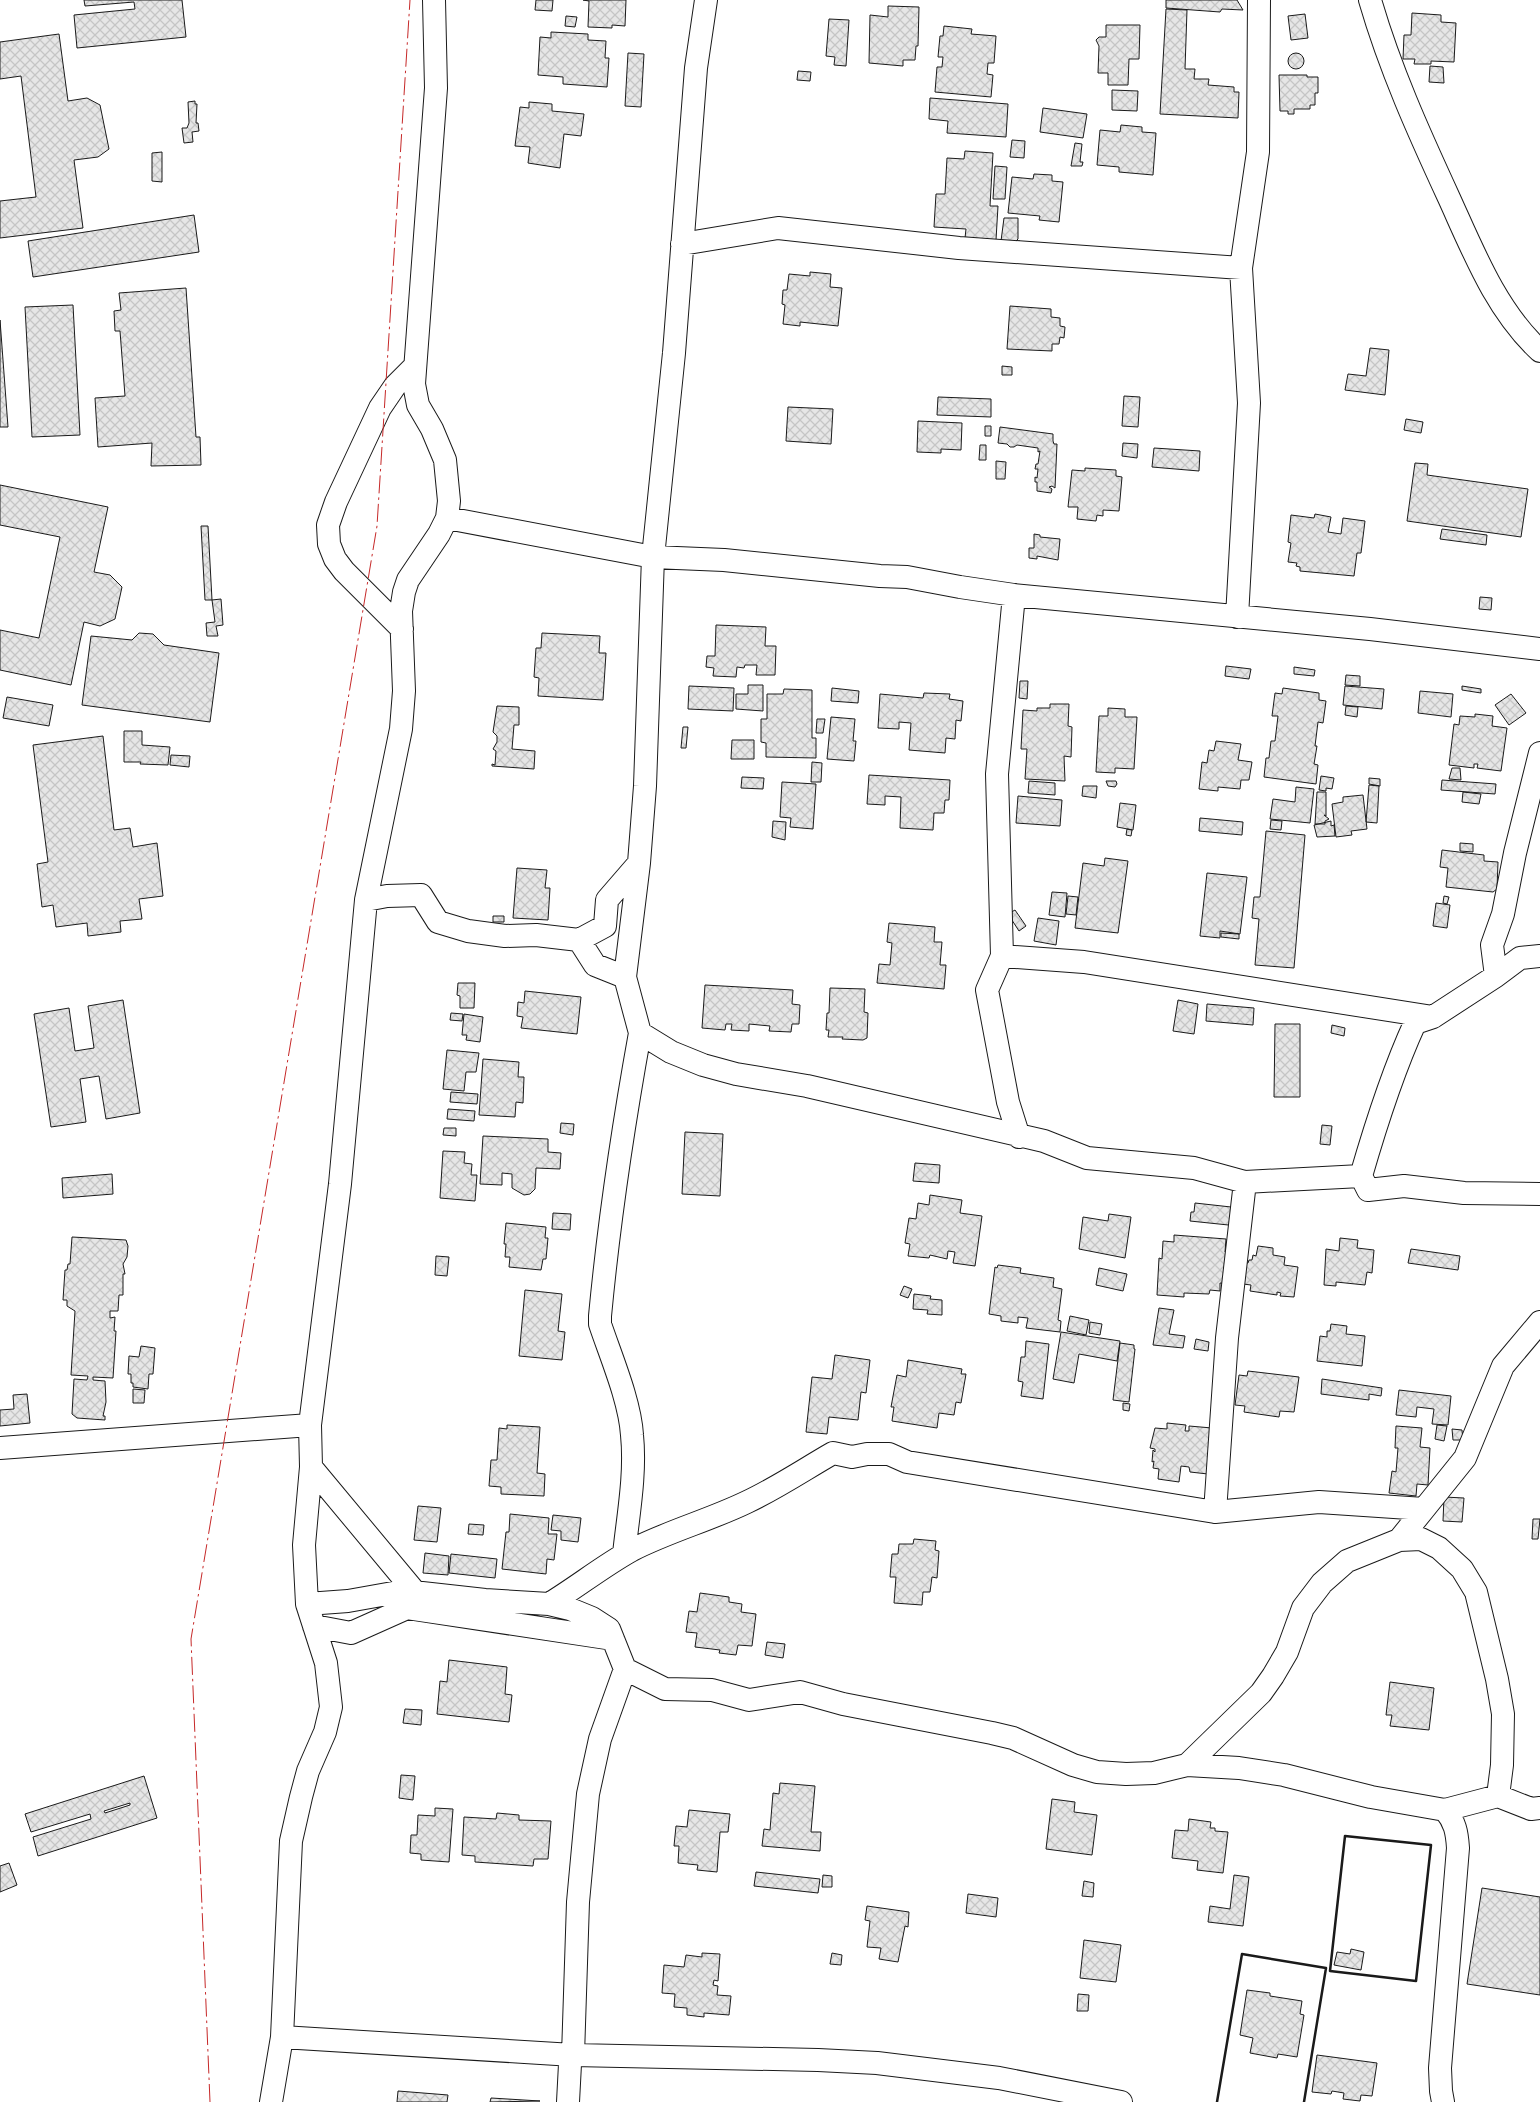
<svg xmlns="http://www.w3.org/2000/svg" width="1540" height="2102" viewBox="0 0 1540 2102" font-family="'PT Sans Narrow',sans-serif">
<defs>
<pattern id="building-cross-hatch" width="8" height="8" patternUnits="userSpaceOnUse" patternTransform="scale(1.25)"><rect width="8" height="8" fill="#e6e6e6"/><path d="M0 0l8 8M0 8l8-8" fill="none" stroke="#c5c5c5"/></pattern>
</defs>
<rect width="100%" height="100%" fill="#fff"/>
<path fill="url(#building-cross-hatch)" stroke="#1a1a1a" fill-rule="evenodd" d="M84 0H182L186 37 77 48 74 15 135 9 134 2 85 6Z
M536 0H553L552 11 535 10Z
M583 0H626L625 26 612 25V28L588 27 589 1Z
M1166 0H1237L1243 10 1222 9 1220 12 1166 8Z
M888 6 919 7 918 46H916L915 60H903V66L869 63 870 15 888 17Z
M1166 9 1187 10 1185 69H1195L1194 79H1209L1208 85 1234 87V92H1239L1238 118 1160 114Z
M1412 13 1441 15V22L1456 23 1454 62 1431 61V64H1414L1415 59H1403L1404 35H1411Z
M1305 14 1308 38 1291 40 1288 16Z
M566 16 577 17 575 27 565 26Z
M829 19 849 20 846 66 834 65 835 57 826 56Z
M1106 25H1140L1139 59H1129L1128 85H1108V73H1098L1099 46 1096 40 1099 37H1106Z
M944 26 972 29 971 34 996 36 994 63H988L987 74 993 75 991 97 935 92 937 67H942L943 57H938L940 36H943Z
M551 32 588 34V40L606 41 605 58H609L607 87 563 84V77L538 75 540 37 551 38Z
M59 34 68 101 87 98 100 105 109 149 98 157 74 160 83 228 0 238V201L36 197 21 76 0 79V42Z
M1288 61a8 8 0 1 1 16 0a8 8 0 1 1-16 0Z
M628 53 644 54 641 107 625 106Z
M1430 66 1443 67 1444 83 1429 82Z
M798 71 811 72 810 81 797 80Z
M1279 75H1307V77H1318V93H1315V105H1310V109H1294V114H1288V111H1280Z
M1112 90 1138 91 1137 111 1112 110Z
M930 98 1008 104 1006 137 947 133 948 121 929 119Z
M195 101V104H197L196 123H198L199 131 192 132 193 142 184 143 182 128H187L189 123 188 102Z
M529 102 552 104V111L584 114 581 136 564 134 560 168 528 163 530 147 515 146 520 107 529 108Z
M1043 108 1087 114 1083 138 1040 132Z
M1121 125 1142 127V132L1156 133 1153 175 1119 172V167L1097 165 1100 130 1120 132Z
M1012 140 1025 141 1024 158 1010 157Z
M1075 143 1082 144 1080 162H1083L1082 166H1071Z
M965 151 993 153 990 206H998L996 240 965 238 966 229 934 227 936 194H945L947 158 964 159Z
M162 152V182L152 181V153Z
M995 166 1007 167 1005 199H993Z
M1034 174 1052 175V181L1063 182 1059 222 1039 220 1040 216 1008 213 1012 177 1033 179Z
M194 215 199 252 33 277 28 241Z
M1004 218H1018V239L1016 241H1020V247L1001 241Z
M810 272 831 274 830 287 842 288 838 326 800 322V326L783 324 785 305 782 304 783 290H787L789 274 810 276Z
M186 288 196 437H200L201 465 151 466 152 443 98 447 95 398 125 396 120 331H115L114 311 121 310 119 293Z
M73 305 80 435 32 437 25 307Z
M1010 306 1051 309V317L1060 318V326L1065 327 1064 338 1060 337 1059 344H1052V351L1007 349Z
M0 320 8 427H0Z
M1370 348 1389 350 1385 395 1345 390 1348 374 1366 376Z
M1002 366 1012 367V375H1002Z
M1124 396 1140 397 1138 427 1122 426Z
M938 397 991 399V417L937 415Z
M788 407 833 409 831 444 786 441Z
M1406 419 1423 422 1421 433 1404 430Z
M918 421 962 423 961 450 941 449V453L917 452Z
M985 426H991V436H985Z
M1000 427 1053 434V441L1054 444H1057L1055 488 1052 486 1049 487 1052 489 1051 493 1037 491V482H1035V477L1037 478 1038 469H1035L1036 464H1038L1040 451 1038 452V448L1017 445 1014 447H1010L1007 444 998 443Z
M1123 443 1138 444 1137 458 1122 456Z
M980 445H986V460H979Z
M1154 448 1200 451 1199 471 1152 467Z
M996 461 1006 462 1005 479H996Z
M1415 463 1428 464 1427 475 1528 489 1521 537 1407 521Z
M1085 468 1116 470V476L1122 477 1119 511 1103 510V516L1097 515 1096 521 1077 519 1078 507H1068L1072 470 1085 471Z
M0 485 108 507 94 572 110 575 122 587 115 619 100 626 84 622 71 685 0 670V630L39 638 60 537 0 525Z
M1315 514 1331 517 1328 532 1341 534 1343 518 1365 521 1361 553H1357L1354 576 1300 571V567L1296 566 1297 563 1288 562 1291 543 1288 542 1291 515 1314 518Z
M201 526H208L212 600H205Z
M1442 529 1487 535 1486 545 1440 539Z
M1034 534 1040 535V537L1060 539 1058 560 1037 556V559L1029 558V548H1034Z
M1480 597 1492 598 1491 610 1479 609Z
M221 599 223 625 216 626 218 636H207L206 623 215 622 212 600Z
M716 625 766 627 765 646H776L775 675H756L757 665H745L744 668 737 667 736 677 713 676 714 668 706 667 707 656H715Z
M139 633 153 634 164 645 219 653 210 722 82 705 91 636 132 640Z
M542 633 600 636 599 653H606L603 700 538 696 539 678 534 677 536 648H541Z
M1226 666 1251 669 1249 679 1225 676Z
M1294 667 1315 670 1314 676 1294 674Z
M1346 675 1360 676V686L1345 685Z
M1020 681H1028L1027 699 1019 698Z
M748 685H763V711L736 709V694H748Z
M689 686 734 688 733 711 688 709Z
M1345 686 1384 689 1382 709 1343 705Z
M1462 686 1481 689V693L1462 690Z
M832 688 859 691 858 703 831 701Z
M1283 688 1319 693V700L1326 701 1323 723 1318 722 1315 746H1317L1314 764 1318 765 1316 784 1264 777 1266 758H1269L1271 741H1275L1278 716H1272L1275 693 1282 694Z
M784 689 812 690V738H816V758L766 757V743L761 742V719H767V694H783Z
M1420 691 1453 694 1451 717 1418 713Z
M924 693 950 694 949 699 963 701 961 721 956 720 955 739 946 738 945 753 909 750 911 723 899 722V729L878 728 880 694 923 698Z
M1511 694 1526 713 1509 725 1495 705Z
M7 697 53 705 49 726 3 718Z
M1050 704H1069L1068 726 1072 727 1071 757 1064 756 1065 781 1025 779 1027 749H1021L1023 710 1037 711V708H1050Z
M497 706 519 707V725H514L512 749 535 751 534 769 492 766V764L495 765 496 751 493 749 497 742V736L493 732Z
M1346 706 1358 707 1357 717 1345 715Z
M1108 708 1125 709V717H1137L1134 769 1115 768V773L1096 772 1099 716H1108Z
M1475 714 1493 716 1492 726 1507 728 1501 771 1477 768 1478 764H1474V768L1449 765 1454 724 1459 725 1460 716 1475 717Z
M831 717 855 719 853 741H856L854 761 827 759Z
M817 719H825L823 733H816Z
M683 727H688L686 748H681Z
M124 731H142V745L170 747 168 765 140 764 141 762H124Z
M103 736 114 830 130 828 133 847 157 843 163 896 139 899 142 919 120 921 121 932 88 936 87 923 56 927 53 905 42 907 37 864 48 862 33 745Z
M732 740H754V759H731Z
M1216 741 1241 744 1238 760 1252 762 1249 780H1241L1240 789 1218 787V791L1199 789 1202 762 1207 763 1209 750 1214 751Z
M171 755 190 756 189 767 170 765Z
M812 762 822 763 821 782H811Z
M1452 768H1460L1461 780 1449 779Z
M869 775 950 780 949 800H945L944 813H934L933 830 900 828 901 797 885 796V805L867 804Z
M1321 776 1334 778 1332 789 1326 788V791L1319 790Z
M742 777 764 778 763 789 741 788Z
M1369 778 1380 779V786L1369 784Z
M1442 780 1496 784 1495 794 1441 790Z
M1029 781 1055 783V795L1028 793Z
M1106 781H1116L1117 784 1115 787 1108 786Z
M782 782 816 784 813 829 790 827 791 818 780 817Z
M1369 785 1379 786 1377 823 1366 822Z
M1083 786H1097L1096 798 1082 796Z
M1296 787 1314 789 1310 823 1270 819 1273 799 1295 802Z
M1317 792H1326V816L1324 815 1329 819 1325 821V824H1315Z
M1463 792 1481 794 1479 804 1462 802Z
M1363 795 1367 829 1351 831 1352 835 1336 837 1332 804 1343 802V797Z
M1018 796 1062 800 1060 826 1016 823Z
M1120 803 1136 805 1133 830 1117 827Z
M1200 818 1243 822 1242 835 1199 831Z
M1271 820 1282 821 1281 830 1270 829Z
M773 821 786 822 785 840 772 837Z
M1331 821V826L1334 825 1335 836 1317 837 1314 825Z
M1127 829 1132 830 1131 836 1126 835Z
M1266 831 1305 835 1294 968 1255 965 1259 919 1252 918 1254 897H1260Z
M1460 843 1473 844V852L1460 851Z
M1442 850 1484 855V861L1498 862 1497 889 1493 892 1446 887 1448 868 1440 867Z
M1105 858 1128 861 1118 933 1075 928 1083 863 1104 866Z
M517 868 547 870 545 888H550L548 920 513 918Z
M1207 873 1247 877 1240 934 1220 931V938L1200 936Z
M1052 892 1067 893 1065 917 1049 915Z
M1068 896 1078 897 1076 915 1066 914Z
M1444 896 1449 897 1447 904 1443 903Z
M1436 903 1450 905 1447 928 1433 926Z
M1015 910 1026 926 1019 931 1008 914Z
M493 916H504V922H493Z
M1038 918 1059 921 1056 945 1034 941Z
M889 923 935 927 934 942H942L940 965H946L944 989 877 983 879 964 890 965 892 943 887 942Z
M1221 933 1239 934V939L1221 937Z
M458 983H475L474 1008H460V996L457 995Z
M705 985 793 990 792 1004 800 1005 799 1024H792L791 1032 769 1031 770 1026 749 1024V1031L731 1030 732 1024H726L725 1030 702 1028Z
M830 988 865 989 864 1012 868 1013 867 1038 863 1040 842 1039 843 1037H828L829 1030H826L827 1013H829Z
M525 991 581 997 577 1034 521 1028 523 1017 517 1016 518 1002 524 1003Z
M123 1000 140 1113 106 1119 99 1076 80 1079 86 1122 51 1127 34 1014 69 1008 75 1051 94 1048 88 1006Z
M1178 1000 1198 1004 1194 1034 1173 1031Z
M1207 1004 1254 1008 1253 1025 1206 1021Z
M451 1013 463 1014 462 1021 450 1020Z
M464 1014 483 1017 480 1042 466 1040 467 1035H462Z
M1275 1024H1300V1097H1274Z
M1332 1025 1345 1028 1344 1036 1331 1033Z
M447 1050 479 1053 476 1072H466L464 1091 443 1089Z
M483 1059 519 1062 518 1077H524L523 1103 516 1102 515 1117 479 1115Z
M451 1092 478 1094 477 1104 450 1102Z
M448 1109 475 1111 474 1121 447 1119Z
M561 1123 574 1124 573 1135 560 1133Z
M1322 1125 1332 1126 1330 1145 1320 1144Z
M444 1128H456V1136L443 1135Z
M685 1132 723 1134 720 1196 682 1194Z
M483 1136 548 1139V1152L561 1153 560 1169 536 1168 535 1189 530 1194 524 1195 512 1188V1174L502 1173V1185L480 1184Z
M443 1151 465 1152 464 1163 472 1164 471 1175H477L475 1201 440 1198Z
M915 1163 940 1165 939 1183 913 1181Z
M112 1174 113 1194 63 1198 62 1178Z
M930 1195 962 1200 960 1213 982 1216 975 1266 953 1263 955 1252 948 1251 947 1259 930 1255 929 1258 908 1256 910 1244 905 1243 909 1218 916 1219 918 1203 929 1205Z
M1195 1203 1240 1208 1238 1226 1190 1221 1191 1212H1194Z
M553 1213 571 1214 570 1230 552 1229Z
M1109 1214 1131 1217 1125 1258 1079 1249 1083 1217 1108 1221Z
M506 1223 546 1227 545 1238H548L546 1259H543L541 1270 509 1267 510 1257H505L506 1244H504Z
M1174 1235 1226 1239 1225 1252 1233 1253 1231 1284 1220 1283V1291L1210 1290 1209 1294 1184 1293V1297L1157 1295 1159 1258 1162 1259 1163 1241 1174 1242Z
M72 1237 126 1240 128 1246 127 1257 123 1264 125 1274H123V1295H119L118 1311H110V1318L115 1317 114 1331H116L113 1378 93 1377V1380L105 1381 106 1402 103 1416H105V1420L77 1418 72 1414 74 1379 87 1380 88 1376 71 1375 75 1311 67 1306V1300H63L65 1270H67L68 1264H70Z
M1340 1238 1358 1240 1357 1248 1374 1250 1372 1273 1367 1272 1365 1285 1336 1282V1286L1324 1285 1326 1249 1339 1251Z
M1258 1246 1273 1248V1255L1285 1257 1284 1265 1298 1267 1294 1297 1280 1296 1281 1293 1277 1292V1295L1250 1291 1251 1285 1243 1284 1238 1262 1248 1263 1249 1260H1252L1253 1255 1256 1256Z
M1411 1249 1460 1256 1458 1270 1408 1263Z
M436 1256 449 1257 447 1276 435 1275Z
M998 1265 1021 1268 1020 1273 1054 1278 1053 1287 1062 1289 1058 1320 1061 1321 1060 1332 1026 1328 1028 1318 1018 1317V1323L1001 1321V1316L989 1314 995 1267 997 1268Z
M1099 1268 1127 1274 1123 1291 1096 1285Z
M904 1286 912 1289 908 1298 900 1295Z
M525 1290 562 1294 558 1331 565 1332 562 1360 519 1356Z
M914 1294 931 1296 930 1299 942 1300V1315L927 1314 928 1310 913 1309Z
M1159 1308 1174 1310 1169 1334 1185 1336 1183 1348 1153 1345Z
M1070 1316 1089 1320 1086 1335 1067 1331Z
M1090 1322 1102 1324 1100 1335 1089 1333Z
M1331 1324 1347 1326 1346 1334 1365 1336 1362 1366 1317 1361 1320 1336 1327 1337V1331H1330Z
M1061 1332 1120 1341 1117 1361 1079 1354 1074 1383 1053 1379Z
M1196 1339 1209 1342 1208 1351 1194 1349Z
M1026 1341 1049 1344 1043 1399 1021 1396 1023 1382 1018 1381 1021 1357H1025Z
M1120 1343 1134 1345V1349H1135L1129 1402 1113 1400Z
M141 1346 155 1348 153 1374H149L148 1389 133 1387V1383H131V1374H128L129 1356 139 1357Z
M835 1355 870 1360 866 1393 861 1392 858 1420 829 1417 827 1434 806 1432 812 1377 832 1379Z
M908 1360 962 1369 961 1374H966L961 1403 956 1402 954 1415 939 1413 937 1428 892 1421 894 1407H891L897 1375 906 1377Z
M1248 1371 1299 1377 1294 1412 1280 1411 1279 1417 1244 1412 1245 1406 1235 1405 1239 1375 1247 1376Z
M1322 1379 1382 1388 1381 1396 1369 1394V1400L1321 1394Z
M133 1389 145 1390 144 1403H133Z
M1399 1390 1451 1396 1448 1425 1432 1424 1434 1409 1417 1407 1416 1417 1396 1415Z
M27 1394 30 1423 0 1426V1410L14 1409 13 1395Z
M1123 1403 1130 1404 1129 1411 1123 1410Z
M1167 1423 1186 1425 1185 1431H1189V1426L1212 1428 1208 1474 1190 1472 1189 1467 1181 1466 1179 1482 1158 1479 1159 1469 1153 1468 1154 1461 1152 1462 1153 1450 1155 1452V1449L1150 1448 1155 1428 1167 1429Z
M507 1425 540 1427 537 1473 545 1474 544 1496 501 1494V1487L489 1486 491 1460H497L499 1428 507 1429Z
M1437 1425 1447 1426 1444 1441 1435 1439Z
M1396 1426 1422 1428 1420 1447 1430 1448 1428 1485 1417 1484 1416 1496 1389 1493 1392 1471 1396 1472 1398 1448H1395Z
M1452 1429 1462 1430 1463 1440H1453Z
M1444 1497 1464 1498 1462 1522 1443 1521Z
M418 1506 441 1508 437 1542 414 1540Z
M510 1514 549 1518 548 1534H557L554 1560 547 1559 546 1574 502 1569 506 1532H509Z
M553 1515 581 1518 578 1542 561 1540V1531L551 1530Z
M1533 1519H1540L1538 1539H1532Z
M469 1524 484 1525 483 1535 468 1534Z
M914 1539 936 1541 935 1550 939 1551 937 1578 932 1577 930 1592H923L922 1605 894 1603 896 1577H890L892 1554H898L899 1544H913Z
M425 1553 449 1556 448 1575 423 1573Z
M451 1554 497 1559 495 1578 449 1573Z
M700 1593 729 1597V1602L742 1604 741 1612 756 1614 752 1646 738 1645 736 1655 719 1653 720 1650 695 1647 697 1633 686 1632 689 1611 697 1612Z
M767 1642 785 1644 783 1658 765 1655Z
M449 1660 507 1667 505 1694 512 1695 509 1722 437 1714 440 1681 447 1682Z
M1390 1682 1434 1688 1429 1730 1390 1726 1392 1715H1386Z
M405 1709 422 1710 421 1725 403 1723Z
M401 1775 415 1776 413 1800 399 1798Z
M144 1776 157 1818 38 1856 33 1837 91 1819 90 1814 31 1832 25 1814ZM130 1803V1805L105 1813 104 1811Z
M780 1783 815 1786 811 1832H821L820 1851 762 1846 764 1829 770 1830 773 1793 779 1794Z
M1052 1799 1075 1802 1074 1812 1097 1815 1092 1855 1046 1849Z
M435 1808 453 1809 449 1862 421 1860V1854L410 1853 411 1835H417L418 1815 435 1816Z
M689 1810 730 1814 728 1832H720L717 1872 697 1870 698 1865 678 1863 679 1846H674L676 1826 687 1827Z
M497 1813 519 1815V1820L551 1821 548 1859H534L533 1866 475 1862V1856L462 1855 464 1817 496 1819Z
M1189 1819 1211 1822 1210 1828H1215V1831L1228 1832 1223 1873 1197 1870 1198 1861 1172 1858 1175 1830 1188 1831Z
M9 1863 17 1885 0 1892V1866Z
M756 1872 820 1879 818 1893 754 1886Z
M823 1875 832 1876V1887H822Z
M1234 1875 1249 1877 1243 1926 1208 1922 1210 1906 1230 1909Z
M1084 1881 1094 1883 1093 1897 1082 1896Z
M1482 1888 1540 1897V1995L1467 1984Z
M968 1894 998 1898 996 1917 966 1913Z
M867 1906 909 1912 908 1927 905 1926 898 1962 879 1959 881 1948 867 1947 870 1921 865 1920Z
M1084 1940 1121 1945 1116 1982 1080 1978Z
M1351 1949 1364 1952 1361 1970 1334 1965 1337 1952 1350 1954Z
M702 1953 720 1954 718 1981 714 1980 713 1985 718 1986 717 1995 731 1996 729 2015 704 2013V2017L687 2015V2008L674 2007 675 1994 662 1993 664 1965 684 1967 686 1955 702 1957Z
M832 1953 842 1955 841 1965 830 1964Z
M1247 1990 1270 1993V1996L1302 2001 1300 2014 1304 2015 1297 2057 1278 2054 1277 2058 1250 2053 1253 2038 1240 2035Z
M1078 1994 1089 1995 1088 2011H1077Z
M1317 2055 1377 2063 1372 2096 1361 2095 1360 2101 1343 2099 1344 2093 1332 2091 1331 2094 1312 2092Z
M398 2091 448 2095 447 2102H397Z
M491 2098 540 2101 490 2102Z"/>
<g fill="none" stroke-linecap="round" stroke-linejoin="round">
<g stroke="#1a1a1a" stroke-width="24">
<path id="street" d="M1370 0C1390 69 1419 133 1449 198 1474 253 1496 310 1540 351
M682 244 778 228 959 248 1241 268
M447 518 653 557 724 560 880 576 907 577 960 587 1014 595 1370 629 1540 649
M1014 595 997 774 1002 956 987 990 1008 1102 1019 1137
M1237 617 1249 403 1241 268 1258 152 1259 0
M402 629 344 571 335 559 329 544 328 525 336 502 380 408 395 386 414 367
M366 900 387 896 421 895 438 922 468 931 505 936 536 935 579 940 595 965 625 977 640 1033 671 1052 703 1065 736 1074 807 1086 1044 1141 1087 1158 1194 1168 1245 1182 1361 1176 1368 1190 1404 1186 1464 1193 1540 1194
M579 940 605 926 607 900 639 863
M1002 956 1084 962 1433 1017 1496 976 1492 945 1503 914 1515 853 1540 753
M1496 976 1520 958 1540 956
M625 977 639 863 645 786 653 557 674 353 696 68 706 0
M1361 1176C1376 1124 1392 1073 1415 1023L1433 1017
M0 1448 310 1425
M311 1467 415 1592
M1215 1512 1227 1338 1245 1182
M1399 1540 1421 1539 1439 1548 1462 1569 1476 1592 1497 1679 1503 1714 1502 1765 1498 1796
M624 1554C628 1516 636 1474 632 1435 630 1401 611 1357 600 1324V1316C609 1221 623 1127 640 1033
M307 1604 348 1601 404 1591 485 1600 549 1604 570 1609 592 1618 609 1629 625 1669 665 1689 712 1690 749 1700 800 1692 843 1704 992 1733 1013 1738 1073 1765 1097 1772 1126 1774 1154 1773 1187 1765 1239 1768 1284 1775 1371 1797 1445 1810C1455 1822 1457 1832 1458 1848L1440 2068 1441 2091 1443 2102
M549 1604C577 1587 603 1566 632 1550 669 1531 710 1520 747 1502 777 1488 805 1469 833 1453L852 1457 867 1454H889L907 1462 1215 1512 1319 1502 1424 1509
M314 1626 351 1633 407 1608 613 1639
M1187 1765 1261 1693 1273 1676 1287 1652 1303 1608 1322 1583 1347 1561 1399 1540 1424 1509 1465 1458 1503 1366 1540 1322
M1445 1810 1498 1796 1531 1809 1540 1808
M282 2037 573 2055 818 2060 877 2063 999 2078 1121 2102
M573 2055 578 1902 588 1794 600 1739 625 1669
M271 2102 282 2037 291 1841 301 1797 308 1771 325 1732 331 1707 326 1663 307 1604 304 1545 311 1467 310 1425 340 1184 366 900 401 729 404 691 401 611 404 592 408 580 439 534 447 518 449 501 445 460 432 429 418 405 414 384 436 88 434 0
M568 2102 570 2064"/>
</g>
<use href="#street" stroke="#fff" stroke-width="22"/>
<path stroke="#1a1a1a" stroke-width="2.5" d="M1345 1836 1431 1845 1416 1981 1330 1971Z
M1217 2102 1242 1954 1326 1968 1304 2102"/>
<path stroke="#c62828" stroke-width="1" stroke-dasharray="18 4 2.5 4" stroke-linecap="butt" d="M210 2102 191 1639 377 526 410 0"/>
</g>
</svg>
